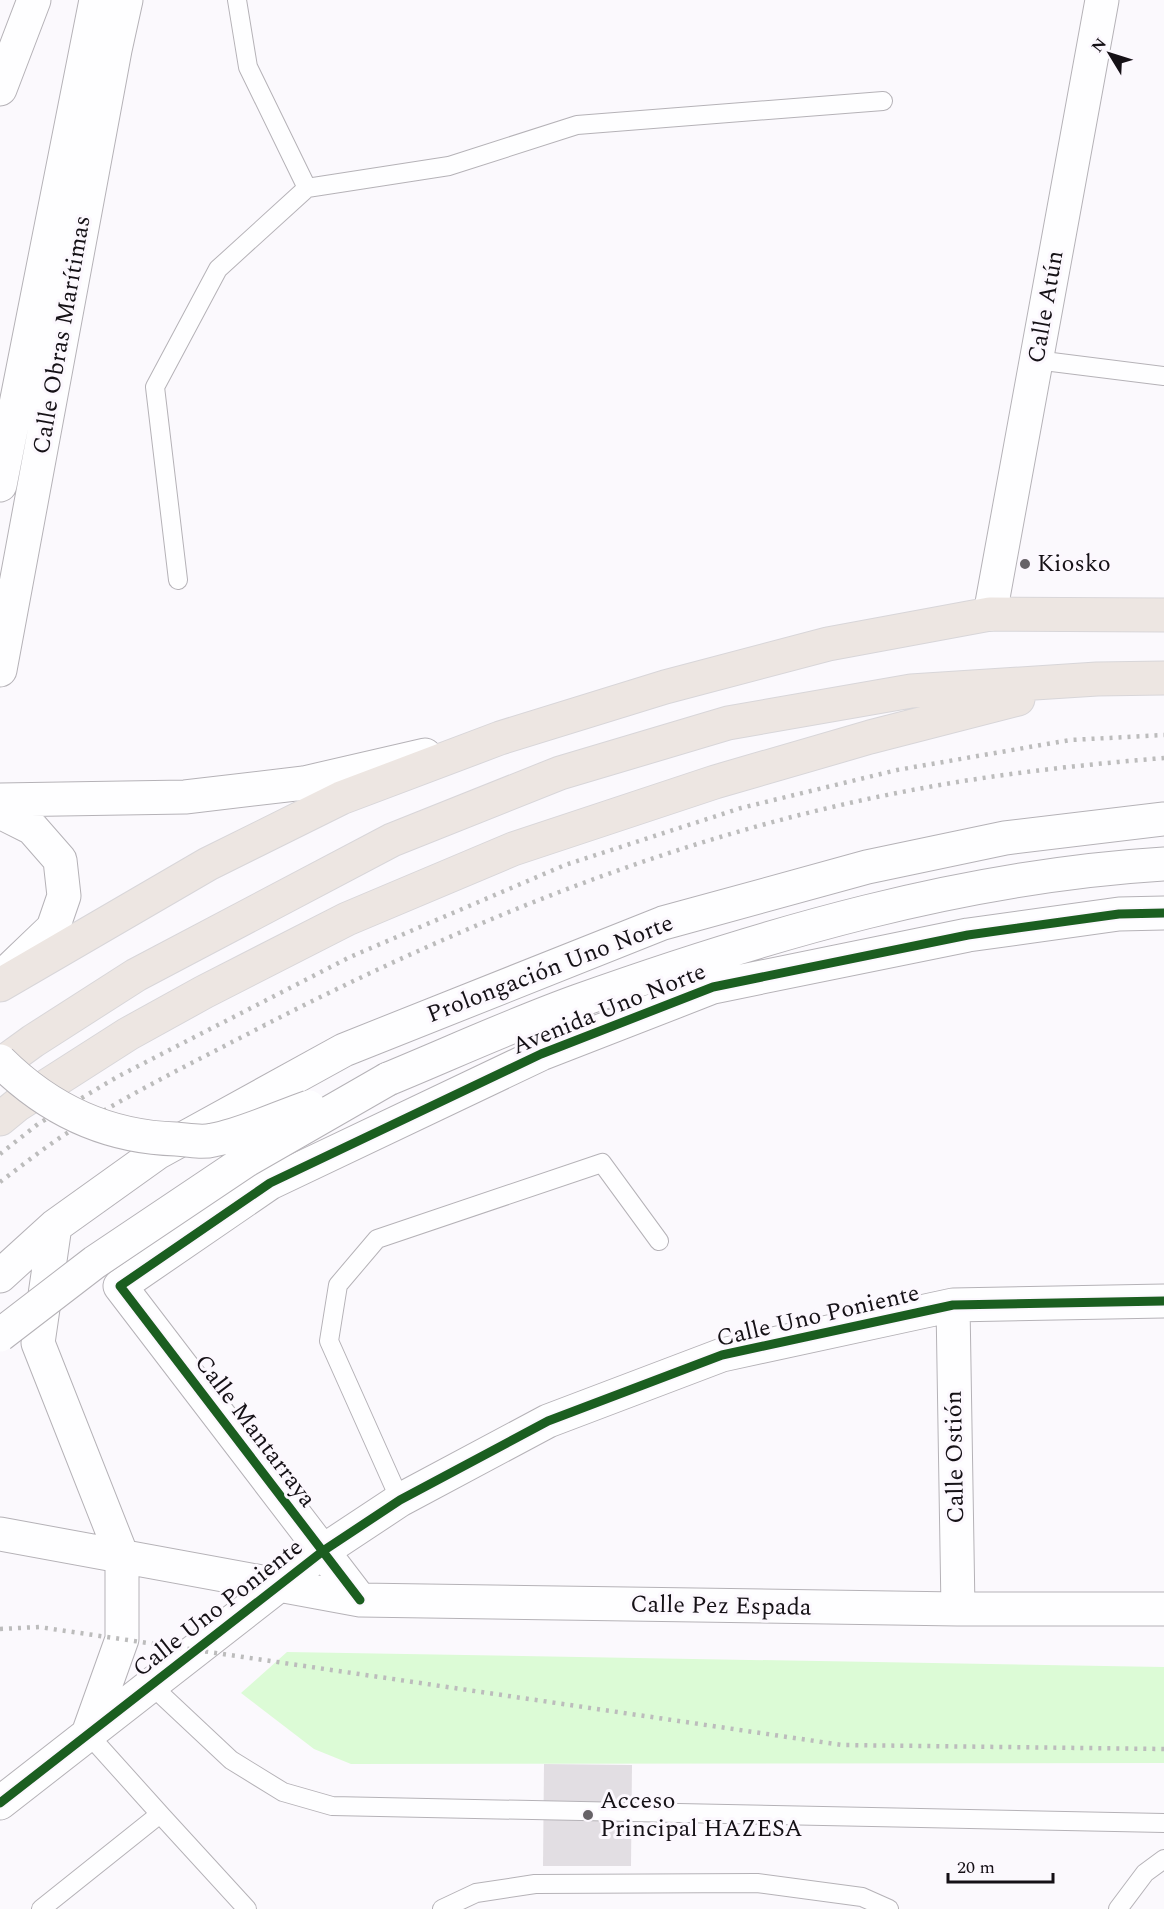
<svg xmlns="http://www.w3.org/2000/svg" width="1164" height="1909" viewBox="0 0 1164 1909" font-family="Spectral,serif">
<rect width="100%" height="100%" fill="#fbf9fd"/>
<path fill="#dcfbd6" d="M287 1652 1164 1667V1763L351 1764 314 1749 241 1693Z"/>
<path fill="#e2dee3" d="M544 1764 632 1765 631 1866H543Z"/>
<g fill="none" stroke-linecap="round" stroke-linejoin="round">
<g stroke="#b5b2b7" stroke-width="20">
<path id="lane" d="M307 188 449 166 577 125 883 101
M1036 360 1164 376
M178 580 155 387 218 269 307 188 248 67 237 0
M400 1500 329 1341 338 1285 377 1239 602 1163 659 1241
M151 1685 231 1760 283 1792 332 1806 1164 1823
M88 1734 160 1814
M41 1909 160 1814 247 1909
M442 1909 476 1893 535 1884 757 1883 862 1897 889 1909
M1118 1909 1145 1873 1164 1859"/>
</g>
<g stroke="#b5b2b7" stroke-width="35">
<path id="street" d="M0 89 34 0
M0 485 96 0
M990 614 1102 0
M0 670 115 50 126 0
M388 1079C451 1053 514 1024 578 1001 766 934 964 876 1164 864
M55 1226 38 1343 122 1556V1639L88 1734
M0 1276 55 1226 157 1153 344 1050 663 923 867 867 1005 838 1164 819
M953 1305 958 1609
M0 1534 360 1600 958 1609H1164
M360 1600 120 1286 270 1183 541 1054 713 987 968 935 1119 914 1164 913
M0 1803 323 1551 400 1500 548 1421 722 1355 953 1305 1164 1301"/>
</g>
<g stroke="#b5b2b7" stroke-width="35">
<path id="secondary" d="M0 800 185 797 304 783 425 755
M0 812 32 828 60 860 64 896 53 928 3 976"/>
</g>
<g stroke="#d8d6d9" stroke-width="35">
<path id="primary" d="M0 985 208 864 341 798 500 738 665 687 828 644 990 614 1164 615
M0 1065 33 1041 136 975 392 840 560 773 728 723 911 691 1097 679 1164 678
M0 1119 17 1105 128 1034 204 992 347 919 513 849 715 782 870 737 1018 699"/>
</g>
<use href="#lane" stroke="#fefeff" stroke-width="18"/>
<use href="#street" stroke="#fefeff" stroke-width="33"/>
<use href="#secondary" stroke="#fefeff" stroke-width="33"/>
<use href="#primary" stroke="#ede6e2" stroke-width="33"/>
<path stroke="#bcbcbc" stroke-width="4.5" stroke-dasharray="3 6" stroke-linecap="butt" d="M0 1154 38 1124 117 1077 350 957 565 865 741 808 897 770 1070 740 1164 735
M0 1182C20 1167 40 1151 61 1137 126 1095 196 1061 265 1025 465 922 680 835 902 792 988 775 1076 765 1164 758
M0 1629 39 1627 842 1745 1164 1749"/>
<g stroke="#b5b2b7" stroke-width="35" stroke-linecap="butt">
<path id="street-bridge" d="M0 1061C49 1110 106 1137 176 1139 188 1140 202 1143 213 1140 242 1135 280 1117 309 1107
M0 1335 95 1262 247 1160 388 1079"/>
</g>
<use href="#street-bridge" stroke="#fefeff" stroke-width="33"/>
<g stroke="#fcf8fe" stroke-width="13">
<path id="cycleway" d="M360 1600 120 1286 270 1183 541 1054 713 987 968 935 1119 914 1164 913
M0 1803 323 1551 400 1500 548 1421 722 1355 953 1305 1164 1301"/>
</g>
<use href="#cycleway" stroke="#1b5e20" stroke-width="9"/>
</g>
<g fill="#666267" stroke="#fcf8fe" stroke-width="2">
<circle cx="1025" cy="564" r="6"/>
<circle cx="588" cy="1815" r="6"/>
</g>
<g text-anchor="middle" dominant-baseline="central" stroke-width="6" stroke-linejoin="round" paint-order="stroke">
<g font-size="24" fill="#151116" stroke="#fcf8fe">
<text transform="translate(1046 307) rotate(-80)">Calle Atún</text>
<text transform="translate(62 335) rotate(-80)">Calle Obras Marítimas</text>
<text transform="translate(550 969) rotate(-21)">Prolongación Uno Norte</text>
<text transform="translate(609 1009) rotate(-22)">Avenida Uno Norte</text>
<text transform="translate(818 1316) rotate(-13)">Calle Uno Poniente</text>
<text transform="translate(255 1431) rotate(53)">Calle Mantarraya</text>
<text transform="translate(955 1457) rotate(-91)">Calle Ostión</text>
<text transform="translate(721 1606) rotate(1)">Calle Pez Espada</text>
<text transform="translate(218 1608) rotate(-38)">Calle Uno Poniente</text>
</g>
<g font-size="24" fill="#151116" stroke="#fcf8fe" text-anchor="start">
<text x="1037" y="564">Kiosko</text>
<text x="600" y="1801">Acceso<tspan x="600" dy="28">Principal HAZESA</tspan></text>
</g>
</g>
<g transform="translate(1110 54) rotate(308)" stroke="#fcf8fe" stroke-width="4.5" paint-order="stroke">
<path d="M0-4.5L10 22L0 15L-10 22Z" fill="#151116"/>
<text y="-9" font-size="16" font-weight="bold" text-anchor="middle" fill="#151116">N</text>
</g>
<path d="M948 1873v9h105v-9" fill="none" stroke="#151116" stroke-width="3"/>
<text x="957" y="1873" font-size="18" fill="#151116" stroke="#fcf8fe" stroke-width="4.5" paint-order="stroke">20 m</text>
</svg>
